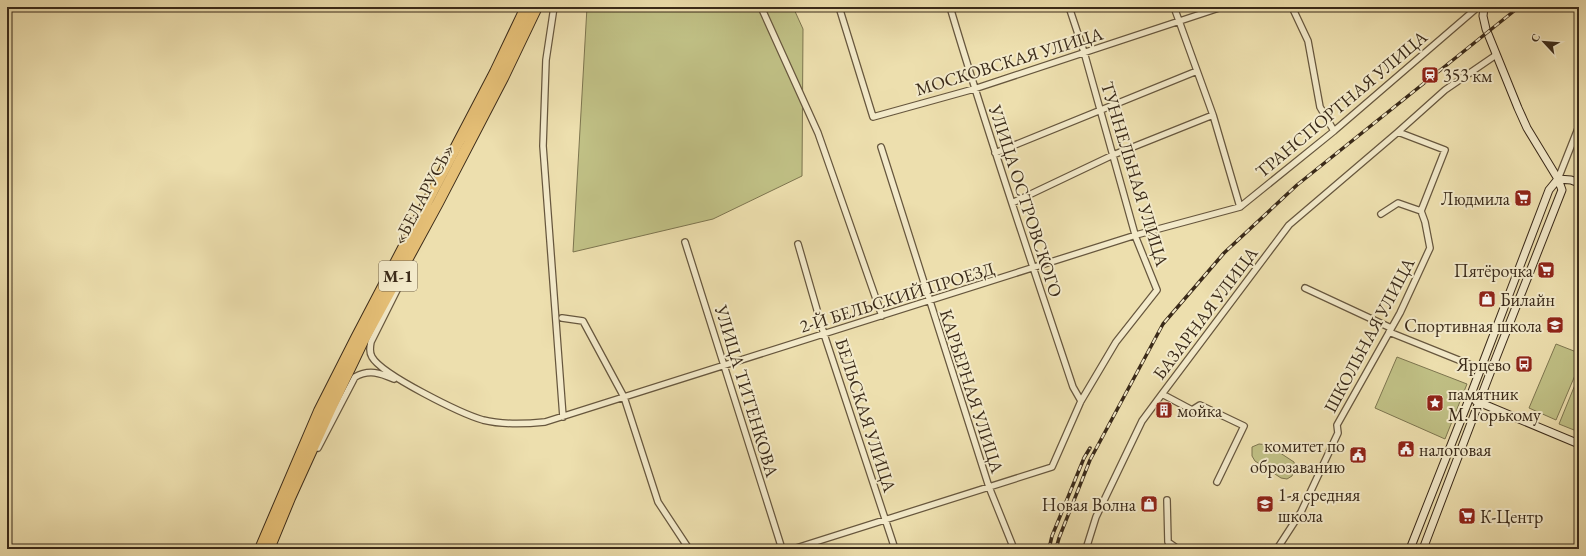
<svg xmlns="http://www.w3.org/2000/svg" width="1586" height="556" viewBox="0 0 1586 556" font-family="'EB Garamond',serif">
<rect width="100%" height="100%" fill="#eddfae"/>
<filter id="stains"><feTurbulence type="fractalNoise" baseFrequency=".005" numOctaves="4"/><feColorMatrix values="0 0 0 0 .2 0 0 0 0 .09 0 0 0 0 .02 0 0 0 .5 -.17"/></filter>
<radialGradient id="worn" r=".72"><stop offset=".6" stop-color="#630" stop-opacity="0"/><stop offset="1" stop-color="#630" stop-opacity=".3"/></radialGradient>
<path fill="#c0c085" stroke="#7d754f" d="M587 7H793L803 29 802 176 713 219 573 252Z
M1556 344 1579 353V366L1556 420 1529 408Z
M1397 357 1467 384 1445 439 1375 408Z
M1579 375V432L1559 424Z
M1259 444 1268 445 1294 462 1295 468 1292 476 1287 479 1281 478 1255 461 1252 456V447Z"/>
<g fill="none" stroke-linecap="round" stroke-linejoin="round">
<g stroke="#67573e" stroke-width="8">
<path id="street" d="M554 7 546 60 543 146 563 417
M761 7 818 133 882 316
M839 7 873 117 974 89 1222 7
M950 7C988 135 1031 261 1073 387L1081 401
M1174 7 1213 115 1240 207
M1292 7 1308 41 1320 107 1334 131
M1398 132 1445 90 1496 55
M881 147 989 487 1014 549
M995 153 1197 71
M1558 179 1579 126
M1012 203 1113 155 1213 115
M1381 214 1398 203 1421 211
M685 242 782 549
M798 244 824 334 895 549
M406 272 371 342C370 347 369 352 372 357 382 375 462 414 483 420 503 425 525 424 545 422L1136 235 1240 207 1334 131 1478 7
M1305 288 1391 328
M562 318 583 321 624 397 658 502 689 549
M1389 332 1481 369
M1162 394 1192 410 1200 405 1244 426 1217 482
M318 448 355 377C369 369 380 373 394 379
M1167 500 1168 542 1178 549
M793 549 1052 467 1081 401 1116 342 1157 290 1136 238 1084 52 1069 7
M1086 549 1096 517 1142 421 1162 394 1289 225 1398 132 1445 150 1421 211 1425 222 1430 248 1400 313 1337 425 1338 433 1301 512 1277 549"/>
</g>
<g stroke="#3a2a19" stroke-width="9">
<path id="secondary" d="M1558 179 1571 180 1579 183
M1476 401 1579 444
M1410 549 1468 402 1549 190 1558 179
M1423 549 1492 368 1562 190 1558 179 1527 128 1518 108 1486 29 1483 16 1484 7"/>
</g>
<g stroke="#3a2a19" stroke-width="12">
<path id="highway" d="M260 549 319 411 356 338 495 72 526 7
M269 549 290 498 331 408 364 339 438 203 503 78 537 7"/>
</g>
<use href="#street" stroke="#f3eaca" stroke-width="5.5"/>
<use href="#secondary" stroke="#f3eaca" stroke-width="7"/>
<use href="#highway" stroke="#e6c077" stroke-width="10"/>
<g stroke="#3a2a19" stroke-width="3.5">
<path id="rail" d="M1049 549 1052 536 1084 458 1090 448
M1056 549 1059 538 1090 460 1163 324 1224 253 1297 185 1519 7"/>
</g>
<use href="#rail" stroke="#f3eaca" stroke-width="2" stroke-dasharray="6" stroke-linecap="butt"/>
</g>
<defs>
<g id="station-square" transform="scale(0.9)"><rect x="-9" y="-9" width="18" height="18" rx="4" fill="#8f2418" stroke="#f3eaca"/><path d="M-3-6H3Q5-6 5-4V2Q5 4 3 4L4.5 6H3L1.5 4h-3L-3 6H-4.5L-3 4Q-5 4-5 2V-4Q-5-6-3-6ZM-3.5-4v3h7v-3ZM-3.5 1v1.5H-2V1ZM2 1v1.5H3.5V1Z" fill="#fff"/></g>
<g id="supermarket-square" transform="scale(0.9)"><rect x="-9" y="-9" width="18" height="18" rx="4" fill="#8f2418" stroke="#f3eaca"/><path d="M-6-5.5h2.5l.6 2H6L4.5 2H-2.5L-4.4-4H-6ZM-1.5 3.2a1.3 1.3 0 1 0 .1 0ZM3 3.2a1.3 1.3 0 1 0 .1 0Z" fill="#fff"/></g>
<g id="shop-square" transform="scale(0.9)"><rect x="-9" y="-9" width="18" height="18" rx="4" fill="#8f2418" stroke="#f3eaca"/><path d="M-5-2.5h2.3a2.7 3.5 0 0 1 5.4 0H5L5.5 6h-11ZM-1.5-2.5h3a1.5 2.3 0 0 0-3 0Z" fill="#fff"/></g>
<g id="school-square" transform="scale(0.9)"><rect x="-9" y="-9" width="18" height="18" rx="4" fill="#8f2418" stroke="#f3eaca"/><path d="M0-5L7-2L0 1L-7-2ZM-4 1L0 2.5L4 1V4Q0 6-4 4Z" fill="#fff"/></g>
<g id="bus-square" transform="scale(0.9)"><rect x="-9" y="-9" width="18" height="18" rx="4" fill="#8f2418" stroke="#f3eaca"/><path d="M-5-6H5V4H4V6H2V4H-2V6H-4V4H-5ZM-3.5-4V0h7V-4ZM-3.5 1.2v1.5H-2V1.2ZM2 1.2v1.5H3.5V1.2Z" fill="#fff"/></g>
<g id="sight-square" transform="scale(0.9)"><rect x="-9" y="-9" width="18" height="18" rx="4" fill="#8f2418" stroke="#f3eaca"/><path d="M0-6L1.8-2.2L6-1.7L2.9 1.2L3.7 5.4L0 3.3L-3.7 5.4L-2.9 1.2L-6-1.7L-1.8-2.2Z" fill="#fff"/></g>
<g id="building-square" transform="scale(0.9)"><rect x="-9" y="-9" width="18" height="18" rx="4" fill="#8f2418" stroke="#f3eaca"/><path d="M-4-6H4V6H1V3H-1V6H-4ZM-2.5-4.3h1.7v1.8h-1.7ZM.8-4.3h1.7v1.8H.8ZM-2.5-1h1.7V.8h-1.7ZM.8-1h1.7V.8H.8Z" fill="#fff"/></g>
<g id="civic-square" transform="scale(0.9)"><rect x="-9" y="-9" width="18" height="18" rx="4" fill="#8f2418" stroke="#f3eaca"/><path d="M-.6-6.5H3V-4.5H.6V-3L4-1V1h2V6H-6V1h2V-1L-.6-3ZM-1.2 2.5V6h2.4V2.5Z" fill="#fff"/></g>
</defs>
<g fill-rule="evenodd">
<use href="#station-square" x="1430" y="75"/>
<use href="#supermarket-square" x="1523" y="198"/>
<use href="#supermarket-square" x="1546" y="270"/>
<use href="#shop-square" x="1487" y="299"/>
<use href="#school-square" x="1555" y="325"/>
<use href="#bus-square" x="1524" y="364"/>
<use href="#sight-square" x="1435" y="403"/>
<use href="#building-square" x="1164" y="410"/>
<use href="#civic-square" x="1406" y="449"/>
<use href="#civic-square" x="1358" y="455"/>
<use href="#shop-square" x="1149" y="504"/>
<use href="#school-square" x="1265" y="504"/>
<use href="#supermarket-square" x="1467" y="516"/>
</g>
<g text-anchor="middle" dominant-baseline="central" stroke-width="4" stroke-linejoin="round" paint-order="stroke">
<rect fill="#f3eaca" stroke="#72644e" stroke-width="1" x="379" y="261" width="38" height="30" rx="3"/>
<g font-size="17" font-weight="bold" fill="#3a2a19">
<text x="398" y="276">М-1</text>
</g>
<g font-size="18" fill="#3a2a19" stroke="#f3eaca">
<text transform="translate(1009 61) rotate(-17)">МОСКОВСКАЯ УЛИЦА</text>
<text transform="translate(1341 104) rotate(-40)">ТРАНСПОРТНАЯ УЛИЦА</text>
<text transform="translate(1135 174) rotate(73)">ТУННЕЛЬНАЯ УЛИЦА</text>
<text transform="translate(423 194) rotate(-62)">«БЕЛАРУСЬ»</text>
<text transform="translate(1026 201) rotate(72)">УЛИЦА ОСТРОВСКОГО</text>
<text transform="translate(897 297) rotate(-17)">2-Й БЕЛЬСКИЙ ПРОЕЗД</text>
<text transform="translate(1205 313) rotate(-53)">БАЗАРНАЯ УЛИЦА</text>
<text transform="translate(1369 335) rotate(-62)">ШКОЛЬНАЯ УЛИЦА</text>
<text transform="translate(747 391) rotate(73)">УЛИЦА ТИТЕНКОВА</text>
<text transform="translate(972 391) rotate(72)">КАРЬЕРНАЯ УЛИЦА</text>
<text transform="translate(866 415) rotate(72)">БЕЛЬСКАЯ УЛИЦА</text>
</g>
<g font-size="18" fill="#3a2a19" stroke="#f3eaca" text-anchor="start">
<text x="1443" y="75">353 км</text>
<text x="1510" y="198" text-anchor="end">Людмила</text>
<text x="1533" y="270" text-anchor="end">Пятёрочка</text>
<text x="1500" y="299">Билайн</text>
<text x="1542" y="325" text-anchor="end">Спортивная школа</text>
<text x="1511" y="364" text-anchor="end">Ярцево</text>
<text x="1448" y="393">памятник<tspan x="1448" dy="21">М. Горькому</tspan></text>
<text x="1177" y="410">мойка</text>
<text x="1345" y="445" text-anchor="end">комитет по<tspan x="1345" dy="21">оброзаванию</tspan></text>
<text x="1419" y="449">налоговая</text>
<text x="1278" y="494">1-я средняя<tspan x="1278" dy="21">школа</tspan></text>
<text x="1136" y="504" text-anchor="end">Новая Волна</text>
<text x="1480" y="516">К-Центр</text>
</g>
</g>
<rect width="1586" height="556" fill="none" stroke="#eddfae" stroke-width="24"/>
<rect x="8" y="8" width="1570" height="540" fill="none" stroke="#3a2a19" stroke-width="2"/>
<rect x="12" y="12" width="1562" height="532" fill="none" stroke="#3a2a19"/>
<g transform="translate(1544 42) rotate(296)" stroke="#f3eaca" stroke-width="3" paint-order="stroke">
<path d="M0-3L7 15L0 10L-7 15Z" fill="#3a2a19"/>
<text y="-6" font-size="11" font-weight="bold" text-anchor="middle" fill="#3a2a19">С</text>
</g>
<rect width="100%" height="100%" filter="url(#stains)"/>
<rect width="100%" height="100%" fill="url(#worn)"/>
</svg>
